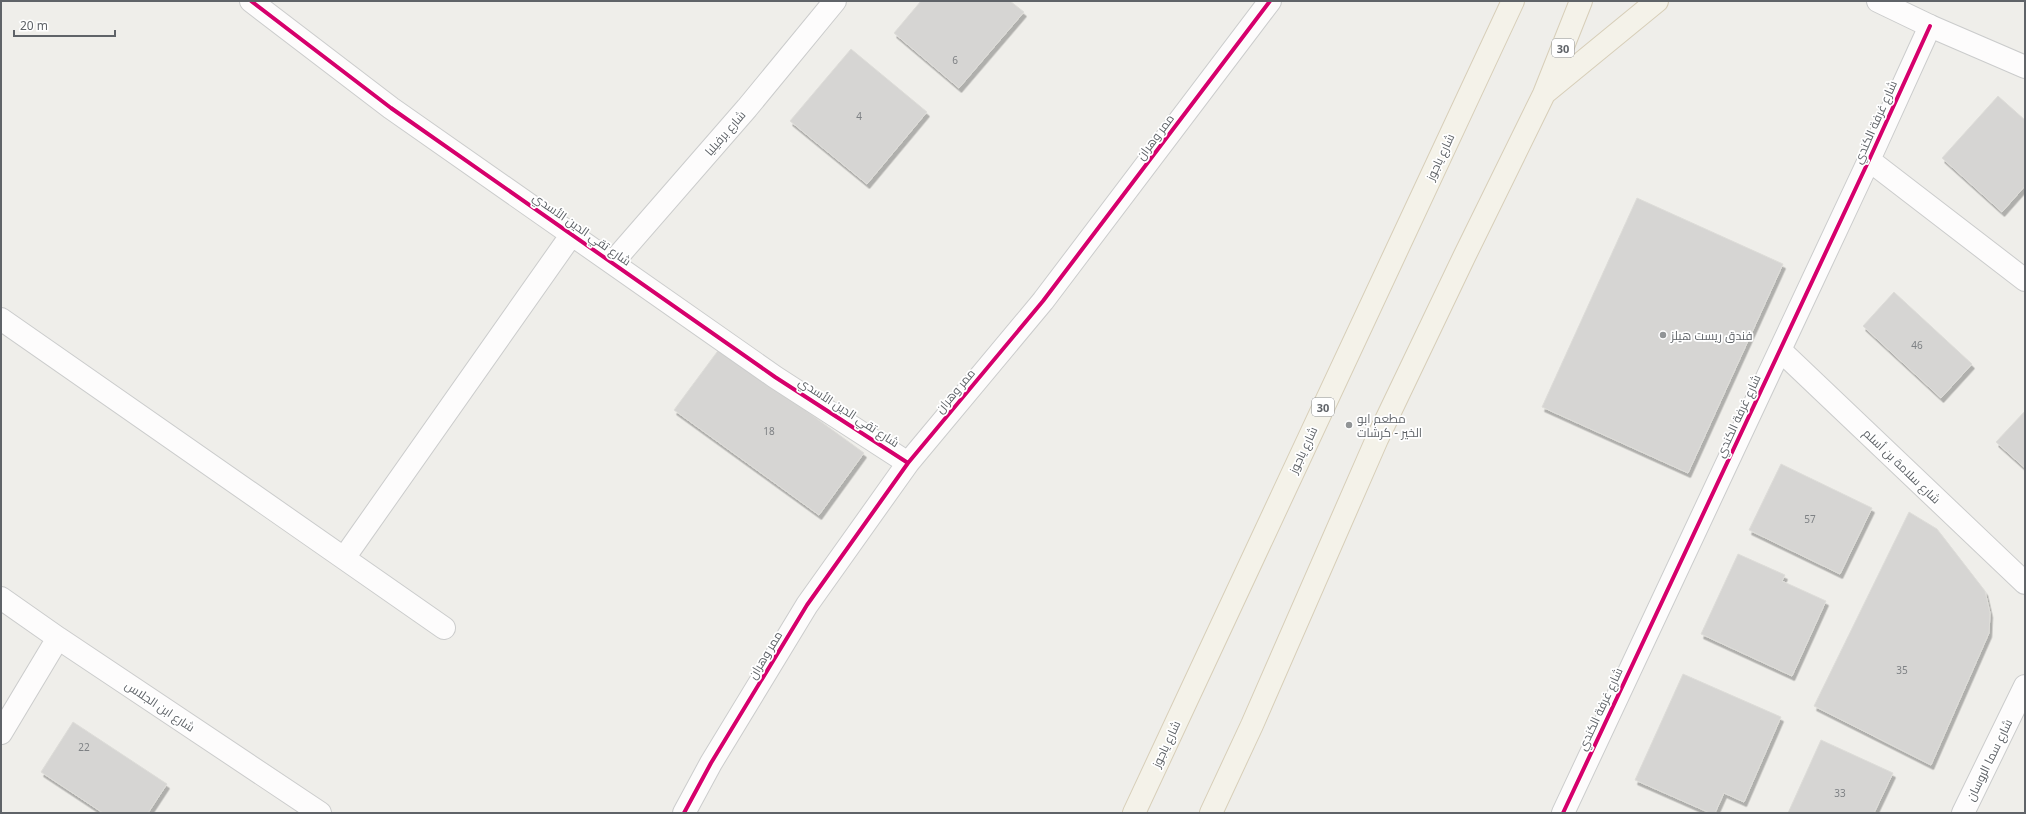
<svg xmlns="http://www.w3.org/2000/svg" width="2026" height="814" viewBox="0 0 2026 814" font-family="'Noto Sans',Cairo,sans-serif">
<defs>
<filter id="shadow"><feDropShadow dx="2.5" dy="4.5" stdDeviation="0" flood-color="#0004"/></filter>
</defs>
<rect width="100%" height="100%" fill="#efeeea"/>
<path fill="#d6d5d3" stroke="#deddd9" filter="url(#shadow)" d="M921 1H1010L1024 12 959 88 894 33Z
M851 49 927 112 867 184 790 121Z
M1998 96 2025 120V186L2002 212 1942 158Z
M1637 198 1783 264 1688 473 1542 407Z
M1894 292 1972 364 1941 398 1863 326Z
M720 348 864 453 819 515 674 410Z
M2025 411V468L1996 442Z
M1781 464 1872 508 1840 574 1749 530Z
M1909 512 1937 529 1985 591 1990 613 1989 633 1931 765 1814 706Z
M1738 554 1785 575 1782 581 1826 601 1792 676 1701 634Z
M1683 674 1781 717 1744 802 1724 793 1715 813H1710L1635 780Z
M73 722 167 784 148 813H103L41 772Z
M1821 740 1893 773 1874 813H1788Z"/>
<g fill="none" stroke-linecap="round" stroke-linejoin="round">
<g stroke="#cbcccc" stroke-width="24">
<path id="minor" d="M251 1 391 108 775 377 908 463
M1869 160 2025 280
M613 262 747 108 835 1
M1 319 444 628
M1780 350 2025 583
M344 558 572 234
M1 598 58 638 320 813
M1 733 58 638
M684 813 711 763 807 605 908 463 1043 301 1270 1
M1563 813 1869 160 1930 26
M1963 813 2025 686"/>
</g>
<g stroke="#cbcccc" stroke-width="24">
<path id="tertiary" d="M1878 1 1930 26 2025 67"/>
</g>
<g stroke="#d7ceb8" stroke-width="24">
<path id="primary" d="M1546 92 1657 1
M1134 813 1513 1
M1211 813 1252 725 1377 439 1464 257 1544 94 1581 1"/>
</g>
<use href="#minor" stroke="#fdfcfc" stroke-width="22"/>
<use href="#tertiary" stroke="#fdfcfc" stroke-width="22"/>
<use href="#primary" stroke="#f4f2e9" stroke-width="22"/>
<g stroke="#fff" stroke-width="6">
<path id="cycleway" d="M251 1 391 108 775 377 908 463
M684 813 711 763 807 605 908 463 1043 301 1270 1
M1563 813 1869 160 1930 26"/>
</g>
<use href="#cycleway" stroke="#d6006c" stroke-width="4"/>
</g>
<g fill="#919496" stroke="#fff" stroke-width="1.5">
<circle cx="1663" cy="335" r="4"/>
<circle cx="1349" cy="425" r="4"/>
</g>
<g text-anchor="middle" dominant-baseline="central" stroke-width="3.5" stroke-linejoin="round" paint-order="stroke">
<g font-size="10" fill="#7e8184">
<text x="955" y="60">6</text>
<text x="859" y="116">4</text>
<text x="1917" y="345">46</text>
<text x="769" y="431">18</text>
<text x="1810" y="519">57</text>
<text x="1902" y="670">35</text>
<text x="84" y="747">22</text>
<text x="1840" y="793">33</text>
</g>
<g fill="#fff" stroke="#8f9295" stroke-width="1">
<rect x="1552" y="39" width="22" height="18" rx="3"/>
<rect x="1312" y="398" width="22" height="18" rx="3"/>
</g>
<g font-size="11" font-weight="bold" fill="#5f6368">
<text x="1563" y="48">30</text>
<text x="1323" y="407">30</text>
</g>
<g font-size="12" fill="#5f6368" stroke="#fff">
<text transform="translate(1875 122) rotate(-66)">شارع غرفة الكندي</text>
<text transform="translate(725 133) rotate(-49)">شارع برفيليا</text>
<text transform="translate(1155 137) rotate(-53)">ممر وهران</text>
<text transform="translate(1440 157) rotate(-65)">شارع ياجوز</text>
<text transform="translate(582 229) rotate(35)">شارع تقي الدين الأسدي</text>
<text transform="translate(955 391) rotate(-50)">ممر وهران</text>
<text transform="translate(849 412) rotate(33)">شارع تقي الدين الأسدي</text>
<text transform="translate(1738 416) rotate(-65)">شارع غرفة الكندي</text>
<text transform="translate(1303 450) rotate(-65)">شارع ياجوز</text>
<text transform="translate(1902 466) rotate(44)">شارع سلامة بن أسلم</text>
<text transform="translate(765 655) rotate(-59)">ممر وهران</text>
<text transform="translate(160 706) rotate(34)">شارع ابن الجلاس</text>
<text transform="translate(1600 709) rotate(-65)">شارع غرفة الكندي</text>
<text transform="translate(1166 744) rotate(-65)">شارع ياجوز</text>
<text transform="translate(1989 760) rotate(-64)">شارع سما الروسان</text>
</g>
<g font-size="12" fill="#5f6368" stroke="#fff" text-anchor="start">
<text x="1671" y="335">فندق ريست هيلز</text>
<text x="1357" y="418">مطعم ابو<tspan x="1357" dy="14">الخير - كرشات</tspan></text>
</g>
</g>
<rect width="2026" height="814" fill="none" stroke="#5f6368" stroke-width="4"/>
<path d="M14 30v6h101v-6" fill="none" stroke="#5f6368" stroke-width="2"/>
<text x="20" y="30" font-size="12" fill="#5f6368" stroke="#ffffff" stroke-width="3" paint-order="stroke">20 m</text>
</svg>
